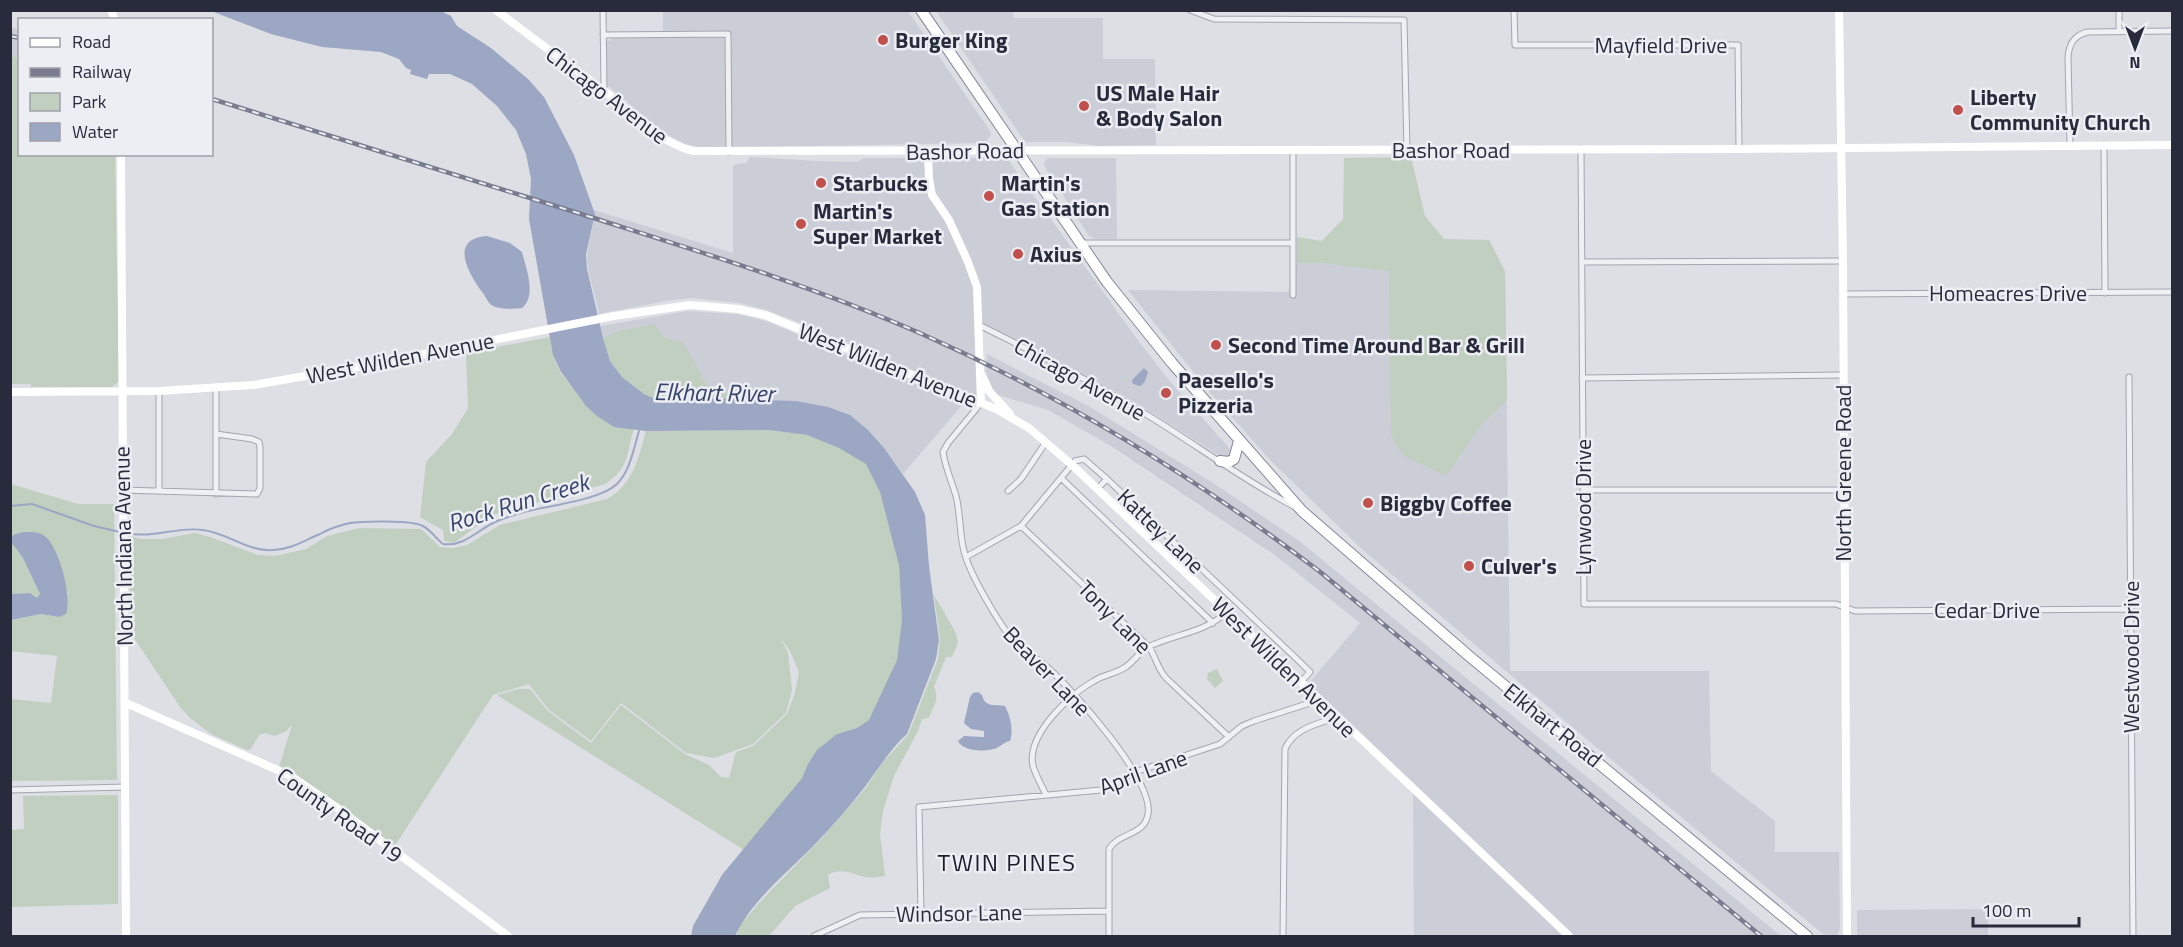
<svg xmlns="http://www.w3.org/2000/svg" width="2183" height="947" viewBox="0 0 2183 947" font-family="'Titillium Web',sans-serif">
<rect width="100%" height="100%" fill="#dddfe5"/>
<path fill="#cbced7" d="M663 11H908L990 131 991 135 986 142 982 143 704 148 685 144 663 132 607 85V42L613 38 663 34Z
M936 11H1013L1014 18H1103V59H1155L1156 145 1099 146 1067 142H1025Z
M11 27 19 30V59L11 55Z
M752 157 817 161 857 162 864 158H1007L1134 335 1168 379 1231 450 1232 457 1223 458 1138 404 1039 350 975 319 980 401 803 324 767 310 739 303 692 298 666 301 599 314 588 269 587 254 595 214 594 210 733 253V165L746 163 749 158Z
M1048 158H1116L1117 239H1096L1089 236 1045 167 1044 163Z
M1297 263 1505 271 1510 671H1709L1711 771 1775 821V852H1839L1840 927 1838 933 1835 936 1823 934 1584 737 1363 550 1271 461 1206 388 1128 290 1288 292Z
M687 311 738 314 766 321 963 404 903 474 868 430 796 401 711 398 603 338 600 326Z
M987 354 1090 407 1210 481 1298 540 1781 936H1414L1413 789 1319 700 1309 683 1360 623 1276 556 1111 446 1048 410 995 394 986 373Z
M1988 909V936H1857V910Z"/>
<path fill="#c0cfbf" d="M11 55 19 59 20 154 115 155 119 379 118 382 112 387H31V384H11Z
M1411 157 1425 216 1444 239 1489 240 1505 271 1507 400 1481 425 1446 476 1403 455 1391 436 1389 271 1330 264 1297 263V237L1322 241 1343 219 1344 158Z
M655 324C662 338 668 341 683 342L707 385 741 398H711L689 402H662L644 394 622 377 610 361 603 338 618 331Z
M550 337 553 355 560 372 586 406 614 427 634 428C626 454 630 468 605 484L492 515 454 543 444 541 443 530 420 517 426 462 452 434 468 408 466 353Z
M769 430 807 435 839 448 866 463 880 492 899 566 902 620 897 660 877 706 869 720 857 728 837 734 808 764 802 778 744 850 497 695 519 689H530L548 711 591 743 621 705 685 754 709 765 721 777 729 778 736 752 753 746 787 714 795 693 799 672 790 651 780 637 788 652 792 690 786 713 753 744 714 758 686 753 621 703 591 741 549 710 529 684 493 695 392 850 278 770 292 725 286 731 275 736 265 733 259 735 251 749 247 750 211 734 190 718 180 707 132 635 128 536 141 539H162L195 533 210 537 258 555 275 556 306 549 327 536 359 528 421 529 440 547 453 548 467 545 500 525 607 499C634 483 638 459 646 431Z
M11 484 78 504H114L117 780 11 781V699L51 703 57 656 11 651V620L41 614 59 617 68 593 16 550 23 558 40 594 37 598 30 593 11 594Z
M934 595 956 633 958 643 952 657H946L934 687C940 698 933 707 929 718L922 719 918 731 894 776 883 811 880 834 885 876C879 877 871 878 865 877 852 874 841 867 828 875L830 888 795 906 769 936H736L740 926 758 904 820 840 865 789 883 762 908 735 938 659 940 639Z
M1217 669 1223 681 1215 688 1207 679 1208 673Z
M118 795V904L11 907V830L24 829 23 796Z"/>
<path fill="#9ba7c3" d="M439 10 451 16 457 26 491 48 528 79 544 97 574 155 595 214 586 254 587 269 603 338 610 361 622 377 644 394 662 402H689L711 398 796 401 828 407 850 415 868 430 884 448 915 492 925 515 929 566 939 640 936 659 907 734C889 750 878 770 864 788 850 806 834 824 819 840 790 871 753 898 735 936H691L693 926 722 875 802 778 808 764 817 750 837 734 857 728 869 720 897 660 902 620 899 566 880 492 866 464 839 448 807 435 769 430 646 431 614 427 597 416 586 406 561 372 553 355 529 219 531 179 526 154 516 130 497 106 472 84 450 74H429L427 79 410 74 411 70 406 68 399 59 381 52 322 47 271 34 211 11Z
M487 236 510 243 522 252C526 268 537 296 522 308 513 309 497 310 490 304 487 301 485 295 482 292 469 274 448 239 487 236Z
M1144 368 1148 372 1145 381 1141 386 1133 384 1132 380Z
M23 532C31 532 39 531 46 537 60 550 72 597 66 614L59 617 41 614 11 620V594L30 593 37 598 40 594 23 558 11 542 13 535Z
M978 692 982 695C985 708 995 704 1005 706 1010 716 1014 729 1010 741 1003 742 1000 748 993 749 982 752 963 751 958 741L964 736 984 737V731L971 729 964 723 970 697 973 693Z"/>
<g fill="none" stroke-linecap="round" stroke-linejoin="round">
<path stroke="#9ba7c3" stroke-width="2" d="M10 506 32 504 94 526 120 532
M126 533C154 539 178 526 203 530 228 533 248 552 273 550 292 549 303 541 320 534 329 529 341 525 350 523 363 521 412 520 423 526 432 531 436 539 443 544 463 547 477 531 493 523 501 519 511 516 520 513 544 506 599 501 617 484 631 470 634 446 640 428"/>
<g stroke="#a3a5af" stroke-width="7">
<path id="street" d="M603 10 604 91
M1190 10 1214 19 1404 20 1407 150
M1514 10 1515 45H1738L1739 149
M2119 10V32
M603 35 728 34 729 152
M2104 145 2105 293
M2070 146 2068 57C2069 44 2074 35 2088 32L2172 31
M1581 149 1584 604H1836L1855 611 2131 609
M1081 243H1293
M1582 262 1843 261
M1843 294 2172 292
M1293 295V150
M979 325C1032 351 1084 378 1134 407 1189 439 1239 478 1295 507
M2129 377 2133 936
M1582 378 1843 375
M216 388V494
M981 403 948 443 943 452C945 467 952 482 956 496 961 515 959 536 965 555 971 575 991 609 1003 627 1015 645 1031 653 1047 667 1073 690 1154 780 1148 814 1145 836 1119 832 1109 849V936
M1061 478 1213 623
M1097 489 1107 479 1300 662 1310 672 1301 682
M122 490 257 494 260 488V447L259 442 252 439 216 434
M1583 490H1843
M159 491V391
M1008 491 1021 479 1046 442
M1021 526 1149 647C1156 657 1157 668 1166 678L1229 737
M966 557 1021 526 1075 461 1084 459 1107 479
M10 790 125 787
M1046 795C1042 786 1036 776 1033 766 1026 735 1070 694 1094 681 1103 675 1114 674 1124 668 1133 663 1139 652 1148 647 1175 634 1204 633 1227 612
M921 915 919 807 1101 790 1135 772 1220 744 1242 726 1254 721 1319 700
M814 936 860 915 1109 911
M1283 936 1285 749C1294 728 1318 724 1337 717"/>
</g>
<g stroke="#868a9b" stroke-width="12">
<path id="highway" d="M921 10 1107 282 1172 363 1302 511 1469 656 1807 936
M1220 461 1229 462 1234 459 1239 441"/>
</g>
<use href="#street" stroke="#eff0f4" stroke-width="5"/>
<path stroke="#fff" stroke-width="8" d="M111 10 115 20
M496 10C531 37 567 63 603 90 632 112 657 142 693 151L1739 149 2172 145
M1839 10 1843 261 1847 936
M928 152 929 179 932 195 949 220 968 262 977 287 981 403
M121 154 126 936
M982 376 989 391 1010 414
M10 392 159 391 253 385 358 367 614 316 690 305 738 309 765 315 996 409 1029 428 1071 464 1569 936
M126 703 291 776 336 807 508 936"/>
<use href="#highway" stroke="#fff" stroke-width="10"/>
<g stroke="#787c8e" stroke-width="4.5">
<path id="rail" d="M10 36 20 38
M212 99C334 137 455 175 578 213 694 250 811 285 922 334 1064 397 1195 477 1319 571L1761 936"/>
</g>
<use href="#rail" stroke="#eceef3" stroke-width="2" stroke-dasharray="7" stroke-linecap="butt"/>
</g>
<g fill="#c1504c" stroke="#eceef3" stroke-width="2">
<circle cx="883" cy="40" r="6"/>
<circle cx="1084" cy="106" r="6"/>
<circle cx="1958" cy="110" r="6"/>
<circle cx="821" cy="183" r="6"/>
<circle cx="989" cy="196" r="6"/>
<circle cx="801" cy="224" r="6"/>
<circle cx="1018" cy="254" r="6"/>
<circle cx="1216" cy="345" r="6"/>
<circle cx="1166" cy="393" r="6"/>
<circle cx="1368" cy="503" r="6"/>
<circle cx="1469" cy="566" r="6"/>
</g>
<g text-anchor="middle" dominant-baseline="central" stroke-width="5" stroke-linejoin="round" paint-order="stroke">
<g font-size="22" font-weight="bold" fill="#282b3b" stroke="#eceef3" text-anchor="start">
<text x="895" y="40">Burger King</text>
<text x="1096" y="93">US Male Hair<tspan x="1096" dy="25">&amp; Body Salon</tspan></text>
<text x="1970" y="97">Liberty<tspan x="1970" dy="25">Community Church</tspan></text>
<text x="833" y="183">Starbucks</text>
<text x="1001" y="183">Martin's<tspan x="1001" dy="25">Gas Station</tspan></text>
<text x="813" y="211">Martin's<tspan x="813" dy="25">Super Market</tspan></text>
<text x="1030" y="254">Axius</text>
<text x="1228" y="345">Second Time Around Bar &amp; Grill</text>
<text x="1178" y="380">Paesello's<tspan x="1178" dy="25">Pizzeria</tspan></text>
<text x="1380" y="503">Biggby Coffee</text>
<text x="1481" y="566">Culver's</text>
</g>
<g font-size="22" fill="#282b3b" stroke="#eceef3">
<text x="1661" y="45">Mayfield Drive</text>
<text transform="translate(607 95) rotate(37)">Chicago Avenue</text>
<text x="1451" y="150">Bashor Road</text>
<text transform="translate(965 151) rotate(-1)">Bashor Road</text>
<text x="2008" y="293">Homeacres Drive</text>
<text transform="translate(400 358) rotate(-11)">West Wilden Avenue</text>
<text transform="translate(888 365) rotate(22)">West Wilden Avenue</text>
<text transform="translate(1080 379) rotate(29)">Chicago Avenue</text>
<text transform="translate(1843 473) rotate(-90)">North Greene Road</text>
<text transform="translate(1583 507) rotate(-90)">Lynwood Drive</text>
<text transform="translate(1161 531) rotate(44)">Kattey Lane</text>
<text transform="translate(123 546) rotate(-91)">North Indiana Avenue</text>
<text x="1987" y="610">Cedar Drive</text>
<text transform="translate(1115 617) rotate(45)">Tony Lane</text>
<text transform="translate(2131 657) rotate(-90)">Westwood Drive</text>
<text transform="translate(1284 667) rotate(44)">West Wilden Avenue</text>
<text transform="translate(1047 671) rotate(46)">Beaver Lane</text>
<text transform="translate(1553 725) rotate(39)">Elkhart Road</text>
<text transform="translate(1143 772) rotate(-20)">April Lane</text>
<text transform="translate(340 815) rotate(35)">County Road 19</text>
<text transform="translate(959 913) rotate(-1)">Windsor Lane</text>
</g>
<g font-size="24" font-style="italic" fill="#36446b" stroke="#eceef3">
<text transform="translate(714 392) rotate(1)">Elkhart River</text>
<text transform="translate(518 502) rotate(-17)">Rock Run Creek</text>
</g>
<g font-size="24" letter-spacing="1.5" fill="#1a1d2b" stroke="#eceef3">
<text x="1007" y="862">TWIN PINES</text>
</g>
</g>
<rect width="2183" height="947" fill="none" stroke="#282b3b" stroke-width="24"/>
<rect x="18" y="18" width="195" height="138" fill="#eceef3" stroke="#9ea0a9" stroke-width="1.5"/>
<rect x="30" y="38" width="30" height="9" fill="#ffffff" stroke="#9ea0a9" stroke-width="1.5"/>
<text x="72" y="48" font-size="18" fill="#282b3b">Road</text>
<rect x="30" y="68" width="30" height="9" fill="#787c8e" stroke="#9ea0a9" stroke-width="1.5"/>
<text x="72" y="78" font-size="18" fill="#282b3b">Railway</text>
<rect x="30" y="93" width="30" height="18" fill="#c0cfbf" stroke="#9ea0a9" stroke-width="1.5"/>
<text x="72" y="108" font-size="18" fill="#282b3b">Park</text>
<rect x="30" y="123" width="30" height="18" fill="#9ba7c3" stroke="#9ea0a9" stroke-width="1.5"/>
<text x="72" y="138" font-size="18" fill="#282b3b">Water</text>
<g transform="translate(2135 48) rotate(180)" stroke="#eceef3" stroke-width="4.5" paint-order="stroke">
<path d="M0-4.5L10 22L0 15L-10 22Z" fill="#282b3b"/>
<text y="-9" font-size="16" font-weight="bold" text-anchor="middle" fill="#282b3b">N</text>
</g>
<path d="M1973 917v9h106v-9" fill="none" stroke="#282b3b" stroke-width="3"/>
<text x="1982" y="917" font-size="18" fill="#282b3b" stroke="#eceef3" stroke-width="4.5" paint-order="stroke">100 m</text>
</svg>
